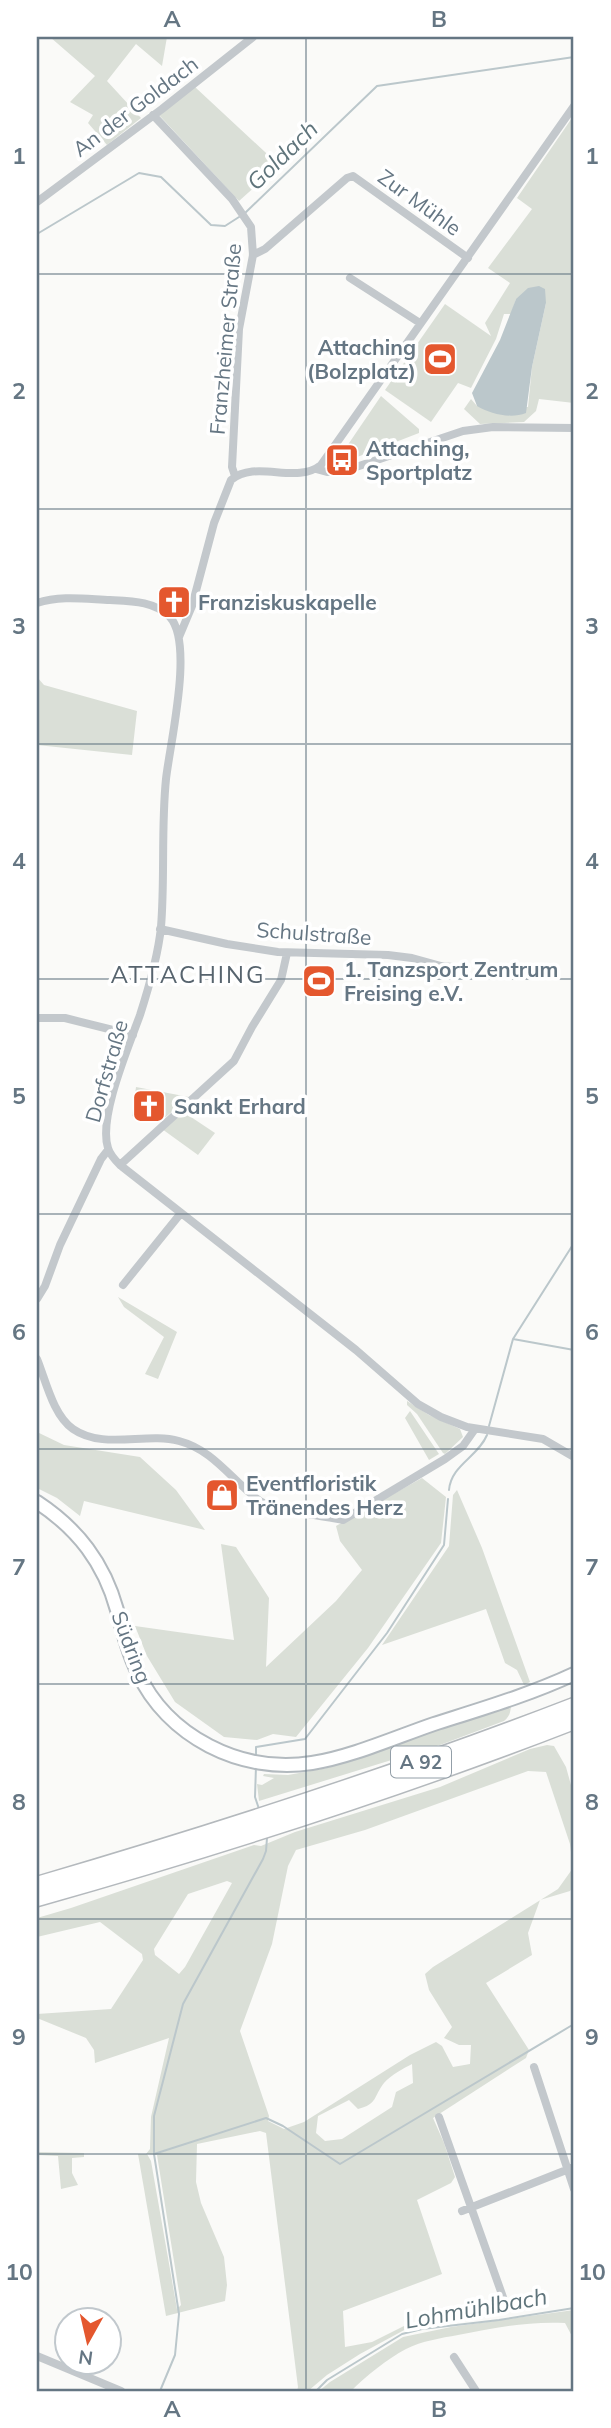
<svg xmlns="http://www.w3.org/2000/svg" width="611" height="2428" viewBox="0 0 611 2428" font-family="Mulish,sans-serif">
<rect width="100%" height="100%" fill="#fafaf8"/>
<path fill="#dadfd7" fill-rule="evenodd" d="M50 37H167L162 66 136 44 107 81 141 118 107 145 88 123 93 115 70 102 95 76Z
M195 87 279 165 239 201 159 115Z
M574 115V403L539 399 536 411 524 422 480 424 464 409 471 399 477 406 528 407 532 367 546 303 516 299 511 314H504L496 339 471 388 458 383 431 422 385 390 445 304 491 336 485 323 510 283 488 268 532 209 517 198Z
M381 396 419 429V433L352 459 347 458 344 454 345 449Z
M37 677 44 685 137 711 132 755 37 745Z
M136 1087 189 1097 160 1122 132 1116Z
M182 1111 215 1133 198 1155 162 1129Z
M118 1297 177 1332 158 1379 145 1374 164 1337 124 1307Z
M407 1401 429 1415 460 1429 463 1437 445 1454 443 1453 417 1414 407 1405Z
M410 1411 439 1454 429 1460 405 1418Z
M37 1432 64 1445 140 1457 176 1490 205 1530 84 1501 80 1516 57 1498 37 1488Z
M422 1478 446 1497 441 1543 368 1648 296 1737 273 1734 257 1740 224 1737 175 1702 147 1656 135 1626 234 1640 221 1544 236 1547 269 1598 266 1667 336 1601 362 1570 340 1541 336 1526Z
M457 1490 482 1548 530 1682 524 1685 517 1670 505 1663 486 1609 382 1645 449 1546 453 1495Z
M508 1706 511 1707C510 1714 509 1717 504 1721L440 1745 259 1801 257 1784 262 1785 274 1778 263 1776 264 1774 288 1775 327 1768Z
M547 1745 554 1746 566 1767 574 1796V1886L570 1891 540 1900 528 1933 532 1955 486 1983 529 2050 526 2058 433 2118 444 2143 455 2177 451 2183 417 2200 442 2274 343 2311 345 2347 372 2342 408 2324 498 2305 501 2315 408 2328 360 2354 327 2375 308 2391H297L298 2387 266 2133 260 2131 197 2144 196 2182 201 2203 224 2257 227 2285 225 2301 166 2316 138 2154H146L150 2149 151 2117 169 2038 95 2063 94 2050 86 2038 37 2018V2014L111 2009 143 1960 142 1954 100 1922 37 1937V1918L71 1908 254 1845 261 1846 295 1832 440 1787 530 1749ZM528 1771 546 1772 570 1844 573 1868 558 1889 433 1967 425 1974 429 1990 452 2027 444 2038 459 2045H471L470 2064 453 2067 442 2046 436 2042 410 2055 304 2122 284 2129 268 2121 269 2116 240 2031 272 1944 288 1866 296 1850 365 1830ZM227 1881 232 1883 185 1967 179 1974 155 1955 154 1949 188 1894ZM412 2064 413 2083 396 2092 392 2107 342 2139 325 2141 316 2133 318 2116 349 2100 358 2109C378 2104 373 2097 384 2083 391 2075 404 2068 412 2064ZM147 2154 157 2155 181 2305 177 2309 151 2161Z
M37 2152 84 2153V2157L72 2158V2173L78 2185 61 2189 58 2156 37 2155Z
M574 2310V2340L565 2323C528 2321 494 2328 458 2335 441 2338 422 2341 406 2349 387 2359 366 2376 351 2391H319L330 2382 403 2337 451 2327Z"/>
<path fill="#bbc7cb" d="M539 286 545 289 546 303 532 367 526 413C511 419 490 414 477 406L472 393 500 340 516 299 528 288Z"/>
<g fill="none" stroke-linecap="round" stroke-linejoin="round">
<path stroke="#bbc7cb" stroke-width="2" d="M244 214 377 86 574 57
M37 234 139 173 161 177 211 225 225 226 239 217
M513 1339 574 1350
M489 1426 513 1339 574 1243
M449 1490C451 1465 478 1457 487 1435
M256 1757V1747L305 1739 387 1633 444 1545 448 1499
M256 1766 255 1797 259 1809
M154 2154 266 2118 283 2126 340 2164 574 2024
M160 2391 175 2355 179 2314 154 2154V2116L183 2004 263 1859 266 1851 267 1838
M316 2391 327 2380 402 2334 422 2329 499 2320 574 2308"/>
<g stroke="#b3babf" stroke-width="16">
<path id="secondary" d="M37 1502C78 1529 104 1563 117 1610 123 1631 127 1651 137 1671 167 1737 241 1774 312 1763 351 1757 396 1737 434 1724 481 1709 529 1695 574 1674"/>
</g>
<g stroke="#b4b9bd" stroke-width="19">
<path id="motorway" d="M37 1885C218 1832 398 1774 574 1706
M37 1898C218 1847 399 1789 574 1721"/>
</g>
<path stroke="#c3c8cc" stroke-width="8" d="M153 115 232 199 251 227 253 255 239 329 232 467 235 476
M37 202 162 109 253 37
M253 255 265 249 347 178 353 176 468 258
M350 278 420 323
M316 469 327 472 359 466 463 431 493 427 574 428
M37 603C60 595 86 599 110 600 131 601 155 601 170 617 194 644 170 743 166 779 161 828 165 878 161 927 158 957 149 987 140 1015 129 1046 98 1117 108 1148 110 1155 115 1160 120 1165L356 1350 418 1404 441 1417 467 1427 543 1439 574 1457
M179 637 192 606 214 523 231 480C256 459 296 485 321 465L574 106
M160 929 227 944 278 952 388 955 412 958 441 966 465 968
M37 1018H65L133 1035
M120 1165 234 1061 252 1027 281 980 287 953
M123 1285 181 1213
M37 1299 45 1286 60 1245 101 1159 108 1150
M37 1359C46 1381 53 1415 73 1429 103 1450 146 1432 179 1441 214 1450 232 1481 260 1501 275 1511 324 1516 343 1520L445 1459 463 1446 475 1429
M534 2067 574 2189
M439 2117 504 2300
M462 2211 574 2167
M37 2356 121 2391
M454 2357 476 2391"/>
<use href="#secondary" stroke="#fff" stroke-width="12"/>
<use href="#motorway" stroke="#fff" stroke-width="16"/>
</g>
<path fill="none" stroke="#657683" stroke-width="2" stroke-opacity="0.55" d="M306 37V2391M37 274H574M37 509H574M37 744H574M37 979H574M37 1214H574M37 1449H574M37 1684H574M37 1919H574M37 2154H574"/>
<defs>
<g id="stadium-square" transform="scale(1.75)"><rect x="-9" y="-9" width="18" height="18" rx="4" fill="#e4572e" stroke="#fff"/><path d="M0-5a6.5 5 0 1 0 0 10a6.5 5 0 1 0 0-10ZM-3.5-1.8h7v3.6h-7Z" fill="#fff"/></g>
<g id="bus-square" transform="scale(1.75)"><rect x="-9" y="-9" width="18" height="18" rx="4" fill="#e4572e" stroke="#fff"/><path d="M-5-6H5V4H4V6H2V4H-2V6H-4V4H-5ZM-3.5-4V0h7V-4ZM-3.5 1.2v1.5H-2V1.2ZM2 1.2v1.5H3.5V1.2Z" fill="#fff"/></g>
<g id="church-square" transform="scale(1.75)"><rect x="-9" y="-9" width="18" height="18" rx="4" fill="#e4572e" stroke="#fff"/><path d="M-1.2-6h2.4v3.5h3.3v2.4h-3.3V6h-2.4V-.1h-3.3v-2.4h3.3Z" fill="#fff"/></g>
<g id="shop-square" transform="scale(1.75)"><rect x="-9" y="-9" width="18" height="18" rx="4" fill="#e4572e" stroke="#fff"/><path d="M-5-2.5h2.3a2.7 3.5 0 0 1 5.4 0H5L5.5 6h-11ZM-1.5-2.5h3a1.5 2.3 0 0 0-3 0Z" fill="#fff"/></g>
</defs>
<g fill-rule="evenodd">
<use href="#stadium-square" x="440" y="359"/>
<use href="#bus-square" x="342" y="460"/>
<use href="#church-square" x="174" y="602"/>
<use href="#stadium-square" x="319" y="981"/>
<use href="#church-square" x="149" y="1106"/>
<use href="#shop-square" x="222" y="1495"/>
</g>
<g text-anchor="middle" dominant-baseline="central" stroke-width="7" stroke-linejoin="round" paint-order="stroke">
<rect fill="#fff" stroke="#939fa8" stroke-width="2" x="391" y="1746.5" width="60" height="31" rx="5"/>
<g font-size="19" font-weight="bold" fill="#657683">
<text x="421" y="1762">A 92</text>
</g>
<g font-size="21" fill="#657683" stroke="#fff">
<text transform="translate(135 106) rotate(-37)">An der Goldach</text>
<text transform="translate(420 202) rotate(36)">Zur Mühle</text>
<text transform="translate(225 339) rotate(-85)">Franzheimer Straße</text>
<text transform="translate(314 933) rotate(4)">Schulstraße</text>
<text transform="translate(106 1071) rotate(-74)">Dorfstraße</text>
<text transform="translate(132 1647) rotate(69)">Südring</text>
</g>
<g font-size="21" font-weight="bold" fill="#657683" stroke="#fff" text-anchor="start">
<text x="416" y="347" text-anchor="end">Attaching<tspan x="416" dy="24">(Bolzplatz)</tspan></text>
<text x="366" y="448">Attaching,<tspan x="366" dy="24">Sportplatz</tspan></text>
<text x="198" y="602">Franziskuskapelle</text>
<text x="344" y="969">1. Tanzsport Zentrum<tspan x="344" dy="24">Freising e.V.</tspan></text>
<text x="174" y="1106">Sankt Erhard</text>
<text x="246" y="1483">Eventfloristik<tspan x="246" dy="24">Tränendes Herz</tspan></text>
</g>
<g font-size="23" font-style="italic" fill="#60757c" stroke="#fff">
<text transform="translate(282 155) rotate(-44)">Goldach</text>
<text transform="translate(476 2308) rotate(-10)">Lohmühlbach</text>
</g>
<g font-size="24" letter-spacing="2" fill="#57646e" stroke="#fff">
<text x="188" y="974">ATTACHING</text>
</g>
</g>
<rect width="611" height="2428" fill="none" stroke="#ffffff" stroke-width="77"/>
<g transform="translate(88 2341) rotate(188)"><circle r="33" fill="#ffffff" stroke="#c1c8cd" stroke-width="2"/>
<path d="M0-5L12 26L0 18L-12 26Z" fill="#e4572e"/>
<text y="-10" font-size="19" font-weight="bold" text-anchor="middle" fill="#657683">N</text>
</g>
<rect x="38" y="38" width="534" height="2352" fill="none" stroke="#657683" stroke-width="2.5"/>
<g font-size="23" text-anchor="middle" font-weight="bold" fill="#657683">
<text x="172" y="27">A</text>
<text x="439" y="27">B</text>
<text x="19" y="164">1</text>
<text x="592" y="164">1</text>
<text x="19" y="399">2</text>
<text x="592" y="399">2</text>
<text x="19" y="634">3</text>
<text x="592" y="634">3</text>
<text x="19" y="869">4</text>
<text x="592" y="869">4</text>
<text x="19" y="1104">5</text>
<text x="592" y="1104">5</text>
<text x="19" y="1340">6</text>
<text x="592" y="1340">6</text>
<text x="19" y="1575">7</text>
<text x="592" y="1575">7</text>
<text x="19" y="1810">8</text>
<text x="592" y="1810">8</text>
<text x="19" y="2045">9</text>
<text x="592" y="2045">9</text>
<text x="19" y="2280">10</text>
<text x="592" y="2280">10</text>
<text x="172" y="2417">A</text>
<text x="439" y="2417">B</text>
</g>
</svg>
